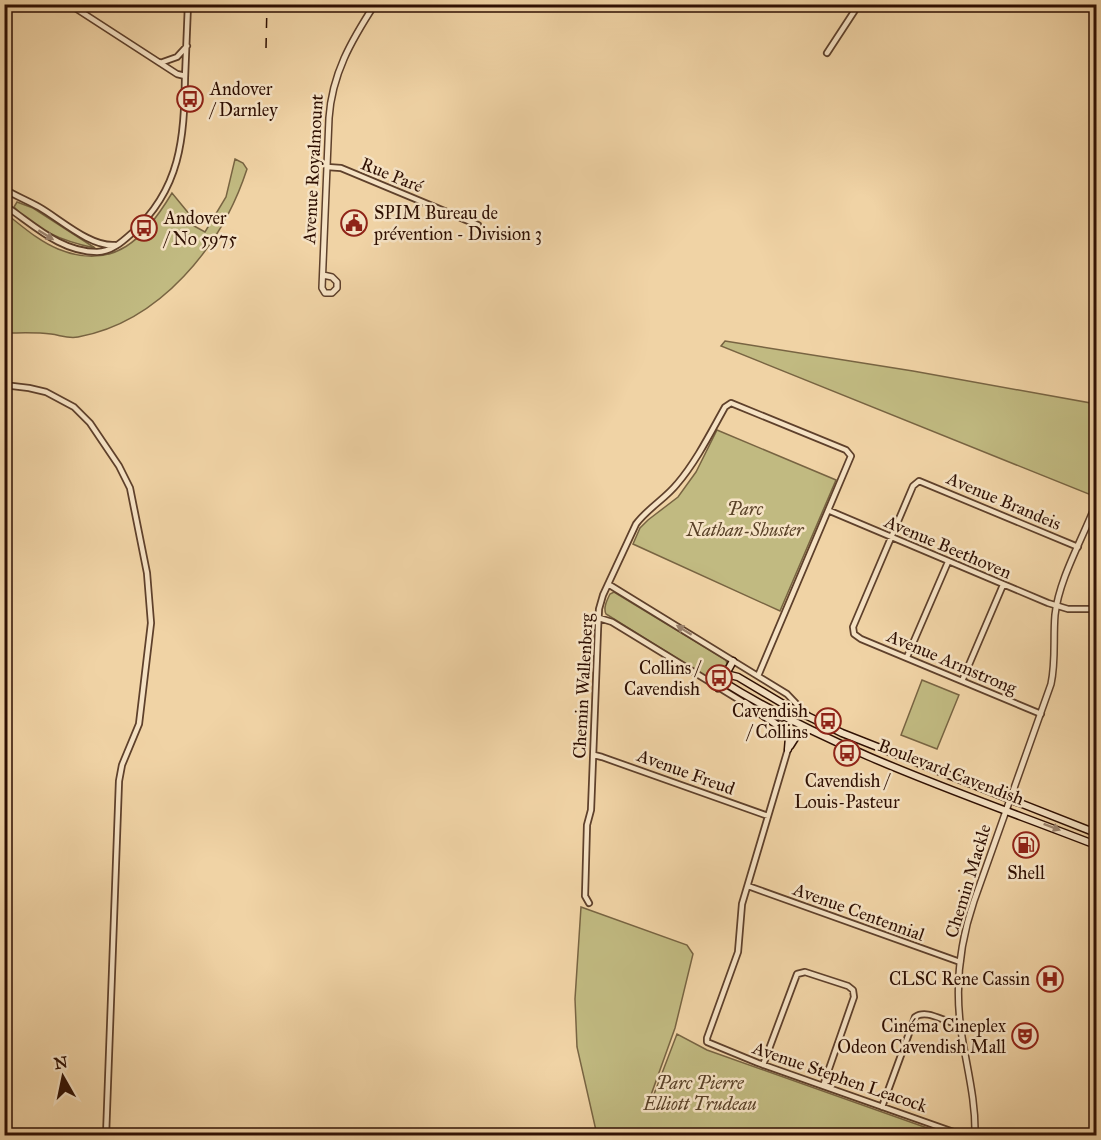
<svg xmlns="http://www.w3.org/2000/svg" width="1101" height="1140" viewBox="0 0 1101 1140" font-family="'IM FELL Great Primer',serif">
<rect width="100%" height="100%" fill="#f0d3a5"/>
<filter id="stains"><feTurbulence type="fractalNoise" baseFrequency=".00333" numOctaves="4"/><feColorMatrix values="0 0 0 0 .2 0 0 0 0 .09 0 0 0 0 .02 0 0 0 .5 -.17"/></filter>
<radialGradient id="worn" r=".72"><stop offset=".6" stop-color="#630" stop-opacity="0"/><stop offset="1" stop-color="#630" stop-opacity=".3"/></radialGradient>
<path fill="#c1ba81" stroke="#786442" stroke-width="1.5" d="M235 159 243 163 247 169C222 246 160 322 78 337 68 339 60 335 51 334 36 332 20 333 5 333V213C21 225 38 241 58 249 114 272 145 238 172 193L190 215 194 226 205 232 226 197Z
M17 202 33 208 95 248C65 242 35 230 14 207Z
M725 341 913 371 1096 404V497L721 346Z
M717 430 836 480 780 611 633 544 640 528 648 520 678 497 696 472Z
M614 592 726 660 727 664 721 674 719 673 717 680 713 681 606 614C603 608 607 600 610 594Z
M922 680 959 695 937 749 901 735Z
M581 907 687 945 693 954 675 1028 651 1095V1102L677 1034 707 1050 947 1135H597L577 1047 575 999Z"/>
<g fill="none" stroke-linecap="round" stroke-linejoin="round">
<g stroke="#5e402b" stroke-width="8">
<path id="minor" d="M69 4 177 74 185 76
M827 53 859 4
M160 63 177 57 187 46
M327 167 341 168 478 225
M4 189C16 196 28 201 39 207 60 219 90 247 115 245
M4 205C33 224 60 252 97 252 111 252 122 242 132 233 181 189 184 138 185 78 186 53 187 29 188 4
M4 385 29 388 46 392 74 407 90 423 119 466 130 488 147 573 151 623 139 724 122 765 119 781 106 1136
M830 511 1048 603 1068 609H1096
M608 584 787 694 808 716
M599 618 612 622 746 704
M907 657 948 562
M962 681 1003 585
M759 710 782 718
M1041 714 861 639 854 634 853 627 913 486 919 481 1078 547
M788 749 742 904 738 952 707 1038V1042L758 1063 965 1136
M594 755 602 757 768 816
M748 886 960 962
M589 903 585 896 587 825 591 810 598 629 599 609 603 595 636 524C648 508 665 499 677 484 696 462 711 432 725 407L731 403 846 450 851 456 758 676
M763 1065 797 974 805 972 848 986 853 990 854 997 823 1086
M882 1107 915 1017C928 1008 946 1024 960 1024"/>
</g>
<g stroke="#5e402b" stroke-width="8">
<path id="tertiary" d="M323 275 332 277 337 282V288L332 293H325L322 288 329 118C332 74 351 41 375 4
M975 1136C976 1099 966 1065 961 1030 955 987 960 942 974 901L1051 684C1056 661 1053 638 1055 615 1059 579 1082 540 1095 506"/>
</g>
<g stroke="#2e0f02" stroke-width="9">
<path id="secondary" d="M726 674 738 677 785 705 842 733 1096 833
M722 681C837 753 970 796 1096 845
M718 688 733 661
M745 703 786 731 789 737 788 749
M790 746 797 735 809 730"/>
</g>
<use href="#minor" stroke="#f5e2c4" stroke-width="4.5"/>
<use href="#tertiary" stroke="#f5e2c4" stroke-width="5"/>
<use href="#secondary" stroke="#f5e2c4" stroke-width="6"/>
<path stroke="#2e0f02" stroke-width="1.5" stroke-dasharray="10 10" stroke-linecap="butt" d="M266 48 267 4"/>
</g>
<defs><path id="oneway-solid" d="M-6-.8H1V-3.2L6.5 0L1 3.2V.8H-6Z" transform="scale(1.5)"/></defs>
<g fill="#9b836d">
<use href="#oneway-solid" transform="translate(46 235) rotate(32)"/>
<use href="#oneway-solid" transform="translate(684 630) rotate(-148)"/>
<use href="#oneway-solid" transform="translate(1052 827) rotate(21)"/>
</g>
<defs>
<g id="bus-ring" transform="scale(1.35)"><circle r="9.5" fill="#f5e2c4" stroke="#8f2418" stroke-width="1.5"/><path d="M-5-6H5V4H4V6H2V4H-2V6H-4V4H-5ZM-3.5-4V0h7V-4ZM-3.5 1.2v1.5H-2V1.2ZM2 1.2v1.5H3.5V1.2Z" fill="#8f2418"/></g>
<g id="civic-ring" transform="scale(1.35)"><circle r="9.5" fill="#f5e2c4" stroke="#8f2418" stroke-width="1.5"/><path d="M-.6-6.5H3V-4.5H.6V-3L4-1V1h2V6H-6V1h2V-1L-.6-3ZM-1.2 2.5V6h2.4V2.5Z" fill="#8f2418"/></g>
<g id="fuel-ring" transform="scale(1.35)"><circle r="9.5" fill="#f5e2c4" stroke="#8f2418" stroke-width="1.5"/><path d="M-5.5-6h7V0h2V4h1.3V-2.5L3-4.5l.8-.8L6-3V5H2.5V1h-1V6h-7ZM-4.2-4.7v3.2H.2V-4.7Z" fill="#8f2418"/></g>
<g id="hospital-ring" transform="scale(1.35)"><circle r="9.5" fill="#f5e2c4" stroke="#8f2418" stroke-width="1.5"/><path d="M-5-5h3v3.5h4V-5h3V5h-3V1.5h-4V5h-3Z" fill="#8f2418"/></g>
<g id="theatre-ring" transform="scale(1.35)"><circle r="9.5" fill="#f5e2c4" stroke="#8f2418" stroke-width="1.5"/><path d="M-5-5.5Q0-4 5-5.5V0Q5 5 0 6Q-5 5-5 0ZM-3.3-2.5H-1v1.5H-3.3ZM1-2.5H3.3v1.5H1ZM-2.8 1Q0 5.5 2.8 1Z" fill="#8f2418"/></g>
</defs>
<g fill-rule="evenodd">
<use href="#bus-ring" x="190" y="99"/>
<use href="#civic-ring" x="354" y="223"/>
<use href="#bus-ring" x="144" y="228"/>
<use href="#bus-ring" x="719" y="678"/>
<use href="#bus-ring" x="828" y="721"/>
<use href="#bus-ring" x="847" y="753"/>
<use href="#fuel-ring" x="1026" y="845"/>
<use href="#hospital-ring" x="1050" y="979"/>
<use href="#theatre-ring" x="1025" y="1036"/>
</g>
<g text-anchor="middle" dominant-baseline="central" stroke-width="5" stroke-linejoin="round" paint-order="stroke">
<g font-size="18" fill="#2e0f02" stroke="#f5e2c4" text-anchor="end">
<text x="210" y="89" text-anchor="start">Andover<tspan x="210" dy="21">/ Darnley</tspan></text>
<text x="374" y="213" text-anchor="start">SPIM Bureau de<tspan x="374" dy="21">prévention - Division 3</tspan></text>
<text x="164" y="218" text-anchor="start">Andover<tspan x="164" dy="21">/ No 5975</tspan></text>
<text x="700" y="668">Collins /<tspan x="700" dy="21">Cavendish</tspan></text>
<text x="808" y="711">Cavendish<tspan x="808" dy="21">/ Collins</tspan></text>
<text x="847" y="781" text-anchor="middle">Cavendish /<tspan x="847" dy="21">Louis-Pasteur</tspan></text>
<text x="1026" y="873" text-anchor="middle">Shell</text>
<text x="1030" y="979">CLSC Rene Cassin</text>
<text x="1006" y="1026">Cinéma Cineplex<tspan x="1006" dy="21">Odeon Cavendish Mall</tspan></text>
</g>
<g font-size="18" fill="#2e0f02" stroke="#f5e2c4">
<text transform="translate(313 169) rotate(-87)">Avenue Royalmount</text>
<text transform="translate(392 175) rotate(22)">Rue Paré</text>
<text transform="translate(1004 501) rotate(23)">Avenue Brandeis</text>
<text transform="translate(948 547) rotate(23)">Avenue Beethoven</text>
<text transform="translate(952 662) rotate(23)">Avenue Armstrong</text>
<text transform="translate(583 686) rotate(-87)">Chemin Wallenberg</text>
<text transform="translate(686 772) rotate(20)">Avenue Freud</text>
<text transform="translate(951 772) rotate(21)">Boulevard Cavendish</text>
<text transform="translate(968 881) rotate(-73)">Chemin Mackle</text>
<text transform="translate(859 912) rotate(20)">Avenue Centennial</text>
<text transform="translate(840 1077) rotate(19)">Avenue Stephen Leacock</text>
</g>
<g font-size="18" font-style="italic" fill="#5a4228" stroke="#f5e2c4">
<text x="745" y="509">Parc<tspan x="745" dy="21">Nathan-Shuster</tspan></text>
<text x="700" y="1083">Parc Pierre<tspan x="700" dy="21">Elliott Trudeau</tspan></text>
</g>
</g>
<rect width="1101" height="1140" fill="none" stroke="#f0d3a5" stroke-width="24"/>
<rect x="6" y="6" width="1089" height="1128" fill="none" stroke="#2e0f02" stroke-width="3"/>
<rect x="12" y="12" width="1077" height="1116" fill="none" stroke="#2e0f02" stroke-width="1.5"/>
<g transform="translate(63 1077) rotate(351)" stroke="#f5e2c4" stroke-width="4.5" paint-order="stroke">
<path d="M0-4.5L10 22L0 15L-10 22Z" fill="#2e0f02"/>
<text y="-9" font-size="16" font-weight="bold" text-anchor="middle" fill="#2e0f02">N</text>
</g>
<rect width="100%" height="100%" filter="url(#stains)"/>
<rect width="100%" height="100%" fill="url(#worn)"/>
</svg>
